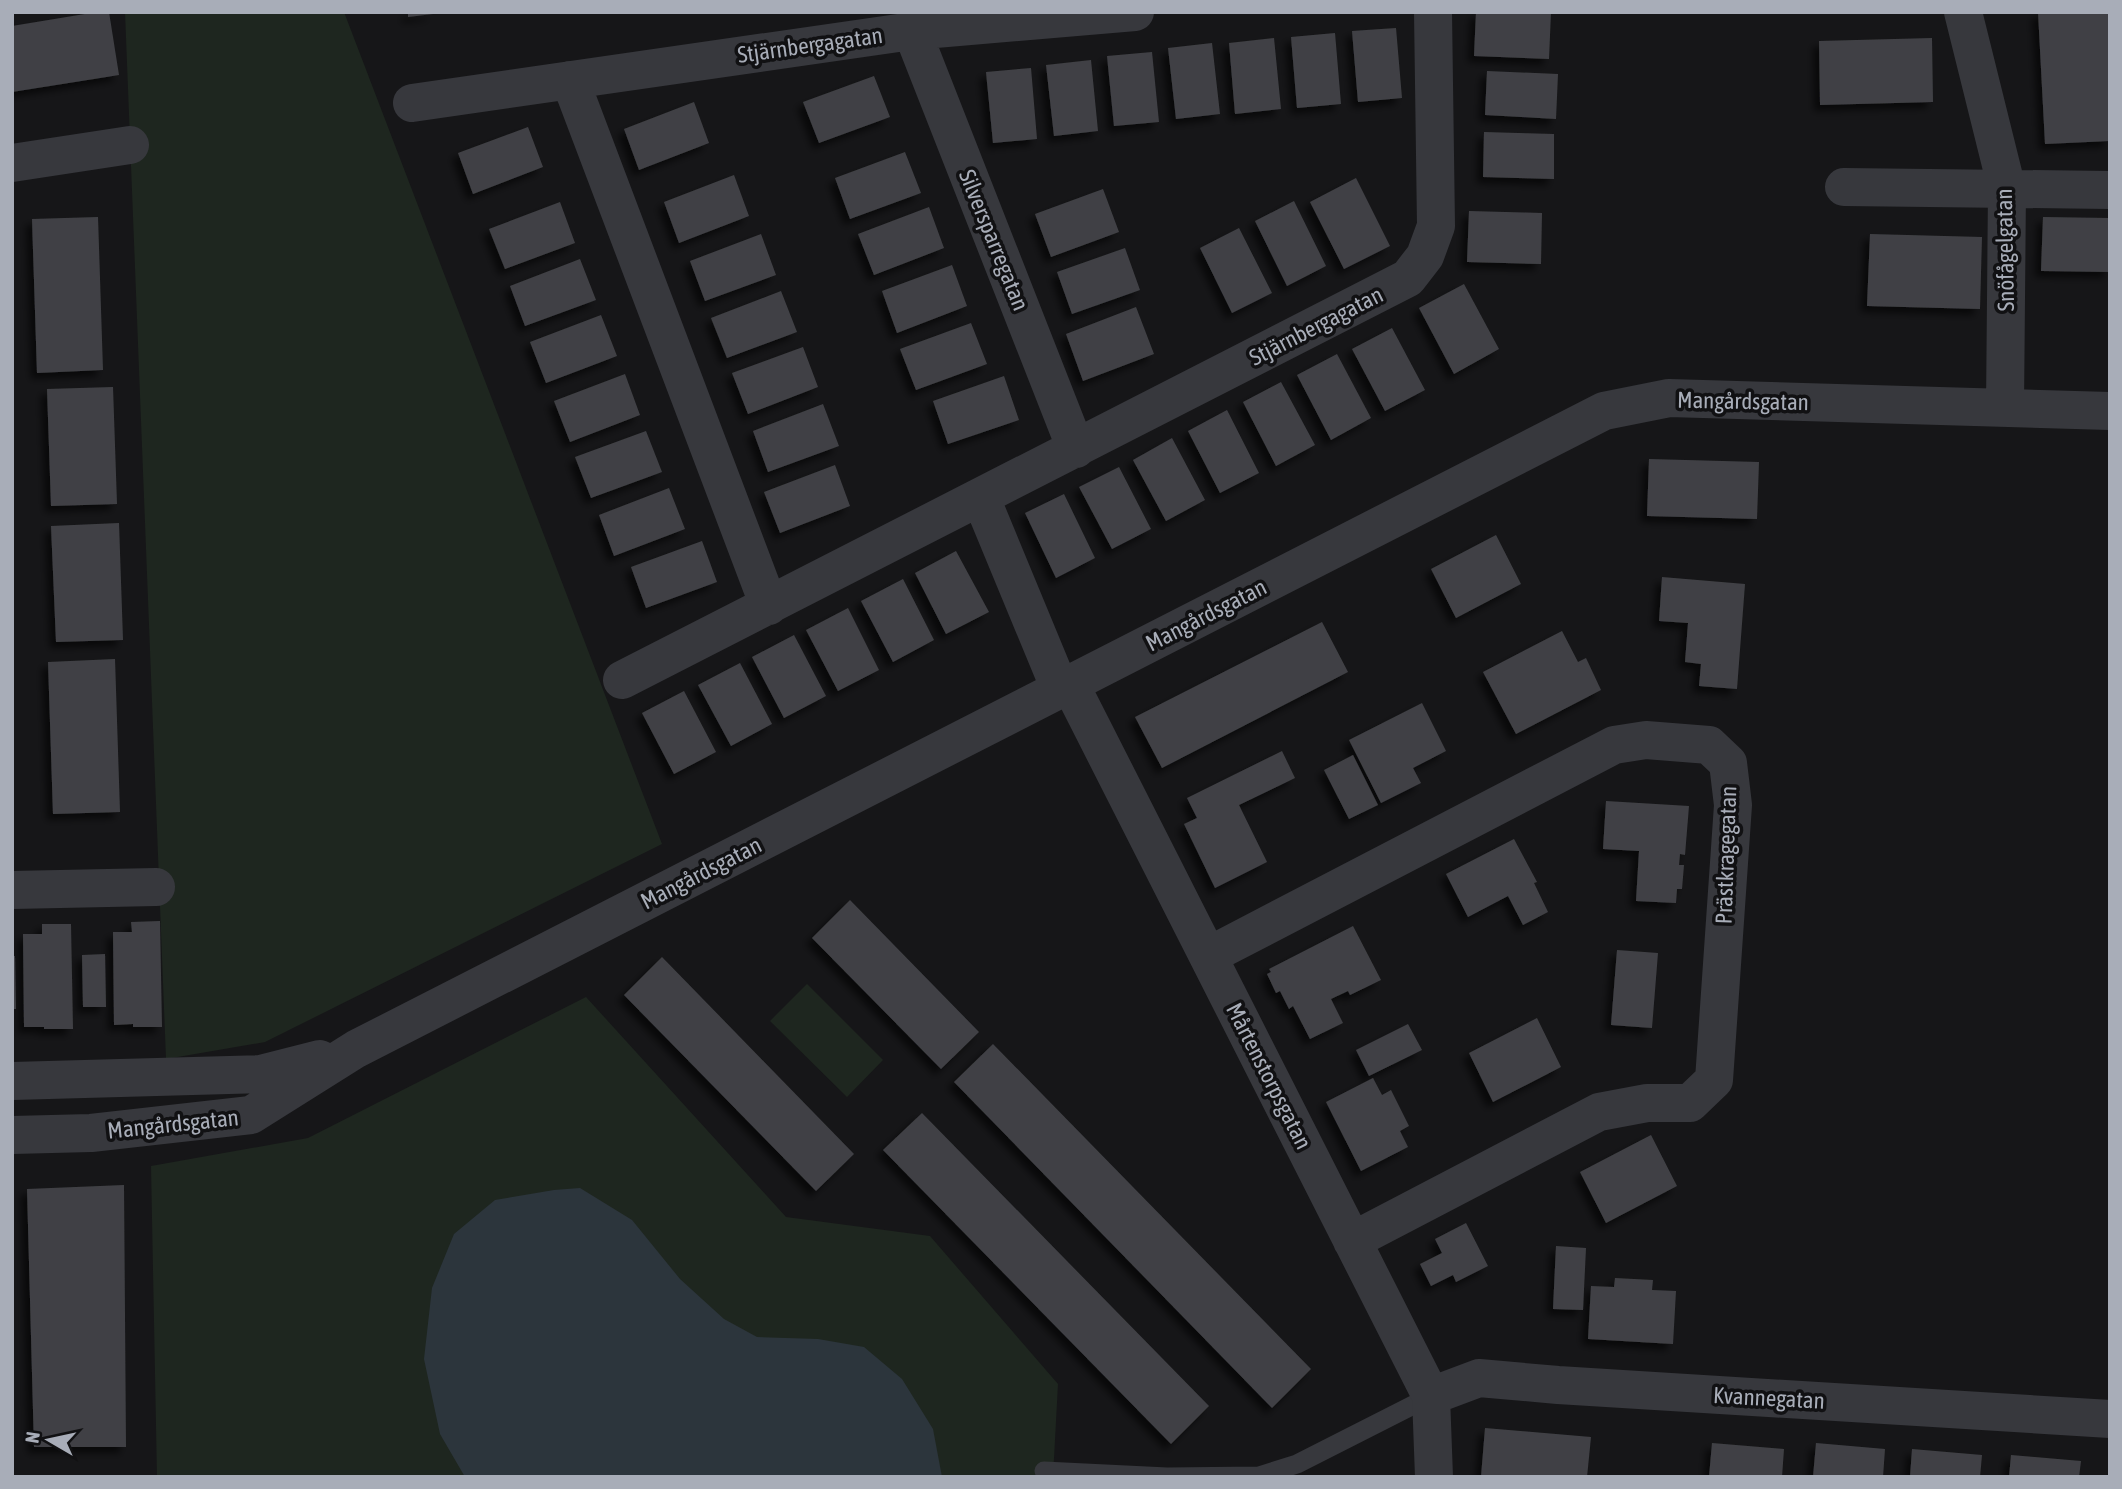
<svg xmlns="http://www.w3.org/2000/svg" width="2122" height="1489" viewBox="0 0 2122 1489" font-family="'Asap Condensed',sans-serif">
<defs>
<filter id="shadow"><feDropShadow dx="-6" dy="6" stdDeviation="3.5" flood-color="#0009"/></filter>
</defs>
<rect width="100%" height="100%" fill="#161618"/>
<path fill="#1e261f" d="M125 12H344L662 844 265 1042 166 1059Z
M807 984 883 1060 847 1097 770 1021Z
M586 997 786 1217 930 1236 1058 1384 1053 1477H157L151 1166 308 1138Z"/>
<path fill="#2c353c" d="M580 1188 632 1220 680 1279 724 1319 757 1337 818 1339 864 1347 902 1379 933 1429 942 1477H465L440 1434 424 1359 432 1288 454 1234 495 1200 554 1190Z"/>
<path fill="#404145" filter="url(#shadow)" d="M97 12H109L119 75 12 92V26Z
M408 12H433V14L408 17Z
M1476 12H1551L1549 59 1474 56Z
M2038 12H2110V141L2045 144Z
M1396 28 1402 98 1358 102 1352 31Z
M1335 33 1341 104 1297 108 1291 37Z
M1274 38 1281 109 1235 114 1229 43Z
M1932 38 1933 102 1820 105 1819 41Z
M1212 43 1220 114 1176 119 1168 48Z
M1152 52 1159 122 1114 126 1107 56Z
M1091 60 1098 131 1054 136 1046 65Z
M1031 68 1037 139 993 143 986 72Z
M1487 71 1558 74 1556 119 1485 115Z
M874 76 890 117 819 143 803 102Z
M694 102 709 143 639 170 624 129Z
M528 127 543 167 473 194 458 153Z
M1484 132 1554 134V179L1483 177Z
M905 152 921 193 850 219 835 178Z
M734 175 749 216 679 243 664 202Z
M1356 178 1390 246 1344 269 1310 202Z
M1103 189 1119 232 1051 257 1035 214Z
M1294 201 1326 266 1287 286 1255 221Z
M560 202 575 243 505 269 489 229Z
M929 207 944 248 874 275 858 234Z
M1469 211 1542 213 1541 264 1467 262Z
M98 217 103 370 37 373 32 219Z
M2043 217 2110 218V272L2041 271Z
M1239 228 1272 293 1232 313 1200 248Z
M761 234 776 275 705 301 690 261Z
M1870 234 1982 237 1980 309 1867 306Z
M1125 248 1140 290 1072 314 1057 272Z
M580 259 596 300 525 326 510 286Z
M952 265 967 306 897 333 882 291Z
M1464 284 1499 349 1454 374 1419 308Z
M781 291 797 332 727 358 711 318Z
M1136 307 1154 354 1083 381 1066 334Z
M601 315 617 356 546 383 530 342Z
M971 323 987 364 916 390 900 349Z
M1392 328 1425 390 1385 411 1352 349Z
M803 347 818 387 748 414 732 373Z
M1337 354 1371 418 1331 440 1297 375Z
M625 374 640 415 570 442 554 401Z
M1004 376 1019 420 948 444 933 401Z
M1281 382 1315 445 1276 466 1243 402Z
M113 387 117 504 51 506 47 389Z
M823 404 839 446 768 472 753 431Z
M1227 410 1259 473 1220 493 1188 431Z
M646 431 662 472 591 498 575 457Z
M1172 438 1205 500 1166 521 1133 460Z
M1649 459 1759 462 1757 519 1647 516Z
M835 465 850 506 780 533 764 492Z
M1119 467 1151 529 1112 549 1079 487Z
M669 488 685 529 614 556 599 515Z
M1064 494 1095 558 1056 578 1025 513Z
M119 523 123 640 56 642 51 526Z
M1496 535 1521 584 1456 618 1431 569Z
M702 541 717 582 646 608 631 567Z
M956 551 989 612 946 634 915 573Z
M1662 577 1745 584 1737 689 1699 686 1701 664 1685 662 1688 623 1659 621Z
M903 579 934 640 893 662 861 601Z
M848 608 879 670 838 691 806 630Z
M1322 622 1348 672 1162 768 1135 717Z
M1562 631 1578 662 1586 658 1601 690 1516 734 1483 672Z
M794 635 826 696 784 718 752 657Z
M115 659 120 812 53 814 48 662Z
M740 663 772 724 731 746 698 685Z
M684 691 716 752 674 774 642 713Z
M1422 703 1446 751 1413 768 1421 783 1381 803 1349 740Z
M1282 751 1295 778 1239 805 1267 862 1215 888 1184 824 1197 818 1187 798Z
M1353 755 1378 805 1349 819 1324 770Z
M1606 801 1689 806 1685 855 1680 854 1679 865H1684L1682 889H1677L1676 903 1636 901 1639 851 1603 849Z
M1514 839 1537 882 1534 883 1548 912 1523 925 1508 896 1468 917 1446 874Z
M850 900 979 1032 941 1069 812 938Z
M160 921 162 1027H133V1024L114 1025 113 932H132L131 922Z
M42 924H71L73 1029H44V1027H24L23 934H42Z
M1353 926 1381 980 1350 995 1348 991 1331 999 1343 1023 1310 1039 1293 1006 1289 1009 1280 991 1276 993 1267 974 1271 972 1269 969Z
M1617 950 1658 953 1652 1028 1611 1025Z
M105 954 106 1007H83L82 955Z
M12 956H15L16 1009H12Z
M662 957 854 1154 816 1191 624 995Z
M1537 1018 1561 1067 1493 1102 1469 1053Z
M1408 1024 1422 1050 1369 1076 1356 1050Z
M993 1044 1311 1369 1272 1408 954 1082Z
M1373 1078 1382 1095 1391 1090 1409 1126 1400 1131 1408 1147 1361 1171 1326 1102Z
M922 1113 1209 1406 1171 1444 883 1150Z
M1651 1135 1677 1186 1606 1223 1580 1172Z
M124 1185 126 1447H34L27 1189Z
M1466 1223 1488 1266 1456 1282 1453 1275 1431 1286 1420 1264 1442 1253 1435 1239Z
M1556 1246 1586 1248 1583 1310 1553 1309Z
M1615 1278 1653 1280 1652 1290 1676 1291 1673 1344 1588 1339 1591 1286 1614 1287Z
M1485 1428 1591 1437 1587 1477H1481Z
M1712 1443 1784 1449 1782 1477H1709Z
M1816 1443 1885 1449 1883 1477H1813Z
M1912 1449 1982 1455 1980 1477H1910Z
M2011 1455 2081 1461 2079 1477H2009Z"/>
<g fill="none" stroke-linecap="round" stroke-linejoin="round">
<path stroke="#37383d" stroke-width="19" d="M1044 1471 1167 1477 1259 1476 1297 1464 1431 1396"/>
<path stroke="#37383d" stroke-width="38" d="M1963 12 2007 189 2005 408
M912 31 1076 449
M570 80 769 606
M412 103 912 31 1135 12
M12 163 130 145
M1844 187 2110 190
M981 498 1060 689
M622 680 1408 278 1425 256 1436 226 1433 12
M1070 684 1431 1396 1434 1477
M12 890 156 887
M1208 956 1614 745 1646 740 1709 745 1728 763 1733 805 1714 1080 1690 1103H1647L1599 1112 1352 1241
M12 1081 261 1074 320 1059
M12 1135 91 1133 251 1115 356 1049 1604 411 1669 398 2110 411
M1431 1396 1479 1378 1558 1385 2110 1419"/>
</g>
<g text-anchor="middle" dominant-baseline="central" stroke-width="7" stroke-linejoin="round" paint-order="stroke">
<g font-size="23" fill="#a8adb8" stroke="#111113">
<text transform="translate(810 45) rotate(-8)">Stjärnbergagatan</text>
<text transform="translate(994 240) rotate(68)">Silversparregatan</text>
<text transform="translate(2005 250) rotate(-91)">Snöfågelgatan</text>
<text transform="translate(1316 326) rotate(-27)">Stjärnbergagatan</text>
<text transform="translate(1743 401) rotate(1)">Mangårdsgatan</text>
<text transform="translate(1206 615) rotate(-27)">Mangårdsgatan</text>
<text transform="translate(1726 855) rotate(-88)">Prästkragegatan</text>
<text transform="translate(701 873) rotate(-27)">Mangårdsgatan</text>
<text transform="translate(1269 1076) rotate(63)">Mårtenstorpsgatan</text>
<text transform="translate(173 1124) rotate(-6)">Mangårdsgatan</text>
<text transform="translate(1769 1398) rotate(3)">Kvannegatan</text>
</g>
</g>
<rect width="2122" height="1489" fill="none" stroke="#a8adb8" stroke-width="28"/>
<g transform="translate(49 1440) rotate(279)" stroke="#111113" stroke-width="5" paint-order="stroke">
<path d="M0-5L12 26L0 18L-12 26Z" fill="#a8adb8"/>
<text y="-10" font-size="19" font-weight="bold" text-anchor="middle" fill="#a8adb8">N</text>
</g>
</svg>
